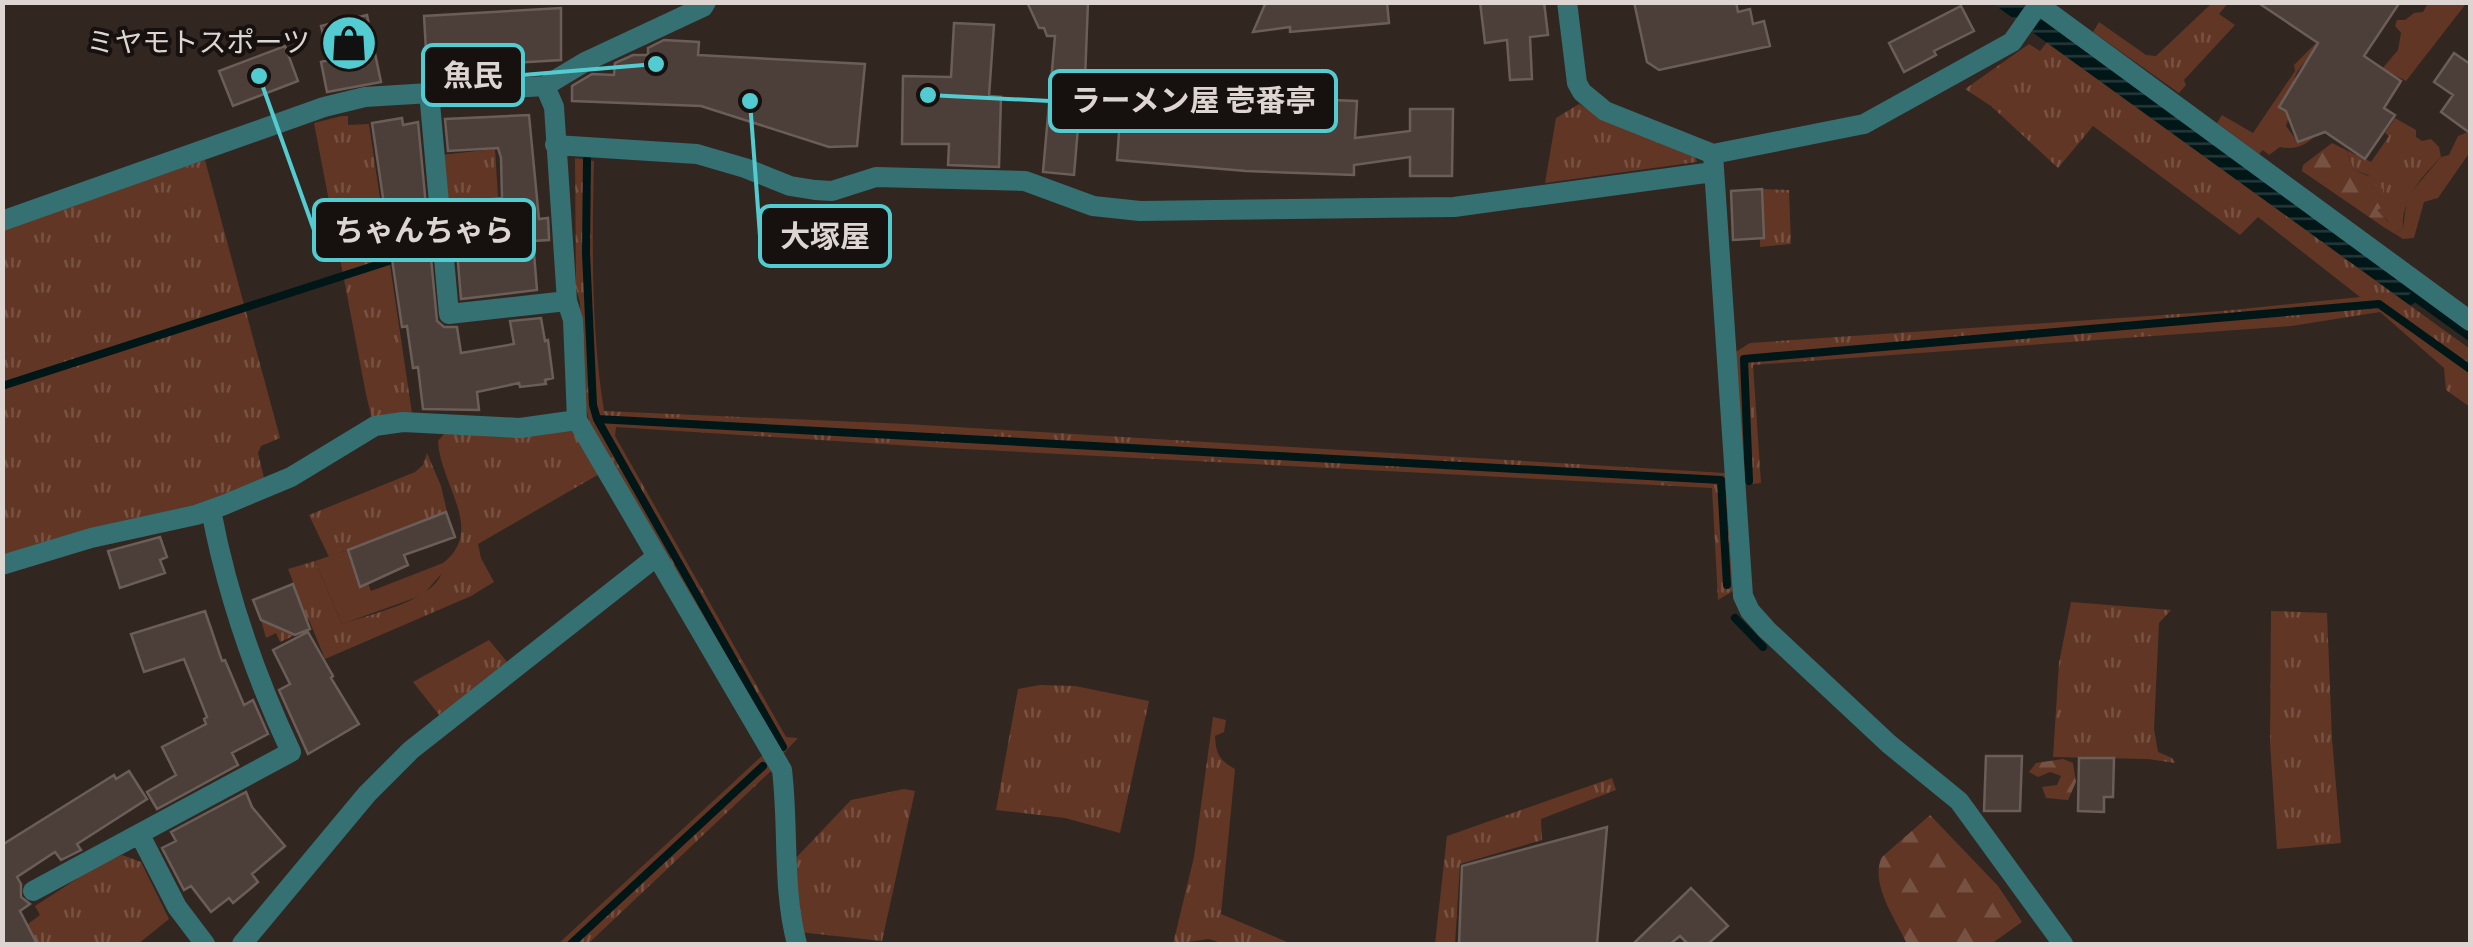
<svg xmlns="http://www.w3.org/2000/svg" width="2473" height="947" viewBox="0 0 2473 947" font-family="'Source Sans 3','Noto Sans JP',sans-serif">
<defs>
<pattern id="grass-tufts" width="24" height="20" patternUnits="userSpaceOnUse" patternTransform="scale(2.5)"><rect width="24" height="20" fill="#613624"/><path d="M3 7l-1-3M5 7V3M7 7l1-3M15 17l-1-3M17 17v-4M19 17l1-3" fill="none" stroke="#775243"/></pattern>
<pattern id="forest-firs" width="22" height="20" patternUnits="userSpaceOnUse" patternTransform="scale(2.5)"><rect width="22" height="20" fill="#613624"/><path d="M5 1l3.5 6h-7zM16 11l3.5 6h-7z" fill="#775243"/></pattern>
<pattern id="water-rules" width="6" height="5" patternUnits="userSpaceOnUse" patternTransform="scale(2.5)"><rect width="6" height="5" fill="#001617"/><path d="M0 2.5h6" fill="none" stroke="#253738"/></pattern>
</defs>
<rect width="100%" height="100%" fill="#322621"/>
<path fill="url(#grass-tufts)" d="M2212 3H2228L2219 14 2235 25 2184 80 2186 85 2179 93 2093 32 2099 22 2146 55 2156 56Z
M2047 42 2470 349V407L2446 390 2444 368 2380 312 2291 326 1753 365 1761 483 1744 485 1734 353 1750 343 2222 311 2360 297 2258 217 2240 235 2093 126 2058 168 1991 106 1965 89 2029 44 2040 51Z
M1579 104 1611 123 1694 153 1697 162 1545 183 1556 118Z
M342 116H348V125L369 124 412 413 372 419 366 394 314 123Z
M2395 118 2416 130V137L2422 141 2431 139 2439 147 2441 157C2422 177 2401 198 2403 228L2395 234 2385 228 2388 221 2376 210 2375 185 2368 175 2354 170 2346 150 2371 162 2389 136 2385 133Z
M495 149 498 197 445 201 441 155Z
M575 158 594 161C592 243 591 330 604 411L906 424 1725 473 1733 591 1718 600 1712 488 945 448 616 427 615 436 786 737 798 738 783 754 590 427 583 391 580 302 576 288Z
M205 160 280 438 261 446 258 453 265 482 194 511 3 557V229Z
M1762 189 1789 190 1791 244 1760 247V239L1764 238Z
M570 429 579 435 601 473 478 544 481 558 494 582 471 596 325 659 309 620 302 623 304 631 280 642 276 633 266 638 261 620C276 626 292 621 306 615L288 569 315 561 342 624C370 614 446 599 443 563 486 530 440 485 438 441L444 434Z
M427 453 441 486 449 520 445 512 416 523 421 539 397 536 394 532 329 557 309 515 415 472 423 465Z
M2071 602 2171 610 2159 623 2154 729 2158 752 2172 758 2175 763 2148 759 2053 757 2059 663Z
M2271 611 2327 613 2332 739 2341 843 2277 849 2270 743Z
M489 640 508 663 440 716 413 682Z
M1040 685 1075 686 1149 701 1120 833 1065 818 996 810 1018 689Z
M1213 717 1226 720 1224 732 1215 736C1216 754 1219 760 1235 769L1221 914 1292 944H1224L1209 939 1173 944 1194 857Z
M764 754 773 769 591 941 587 944H558Z
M1612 778 1616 790 1541 819 1542 840 1460 864 1455 944H1435L1447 836Z
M904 789 915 791 882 941 799 932 793 861 851 800Z
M122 855 141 862 169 919 138 944H26L34 940 28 924 40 915 35 906 92 869Z"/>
<path fill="url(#forest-firs)" d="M2332 143 2346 150 2354 170 2373 178 2375 185 2383 189V207L2377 210 2388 222 2385 228 2302 171 2303 165Z
M2063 759 2073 763 2076 782 2068 800 2046 798 2042 787 2057 785 2061 776 2050 772 2038 777 2029 772 2036 763Z
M1930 815 1998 886 2022 922 1991 944H1907C1896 920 1869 883 1882 857Z"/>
<path fill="#613624" d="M2428 3 2465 5 2406 81 2382 69 2398 50 2401 33 2395 26 2397 20H2405L2414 13 2423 12Z
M2320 39 2326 43C2316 52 2298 65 2294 80 2291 94 2292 111 2286 126L2298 142 2307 138 2293 130 2296 118 2316 135C2305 146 2295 150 2280 147L2269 155 2263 150 2259 154 2217 123 2222 115 2253 133 2295 71 2294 65Z
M2470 131V152L2438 198 2424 202 2414 238 2403 239 2395 234 2403 228 2407 197 2441 157 2449 155 2458 136Z
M348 550 360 586 368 583 371 591 443 563V572L423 595 342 624 315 561Z"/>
<path fill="url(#water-rules)" d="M1992 3H2019L2423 295 2411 306Z"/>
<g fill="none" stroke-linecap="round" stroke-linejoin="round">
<path stroke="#001617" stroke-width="8" d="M587 160 586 253 593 405 597 419
M2413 296 2470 337
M2 386 389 261
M1749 481 1744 359 2379 304 2470 369
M1735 618 1763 647
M783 747 597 419 1721 480 1727 585
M571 944 763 766"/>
</g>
<path fill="#4c3f3a" stroke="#6b5d58" stroke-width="2.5" d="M1027 2H1088L1085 80H1082L1074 175 1043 172 1055 36H1047L1044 28H1039Z
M1266 2H1387L1389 23 1290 32V27L1253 32Z
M1480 2H1544L1548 35 1530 37 1532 79 1510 80 1507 40 1485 43Z
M1634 2H1736L1738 12 1750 9 1753 24 1764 21 1770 46 1659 70 1647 62Z
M2257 2H2400L2364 56 2401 81 2384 108 2395 115 2365 159 2325 132 2298 142 2286 111 2279 107 2318 43Z
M1961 6 1974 31 1934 51 1936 55 1904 72 1889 43Z
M561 8V60L427 68 424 16Z
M367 15 381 82 327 92 321 62 329 60 321 26Z
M954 23 994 25 989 96 1001 97 999 167 948 165 949 144H902L903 76 951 77Z
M664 40 699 42 698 55 865 64 857 146 829 147 701 106 572 101V86L592 74 614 75 615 63 633 55H648V48Z
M285 46 298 81 233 106 219 71Z
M2454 53 2470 64V133L2441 112 2453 95 2434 82Z
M1122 91 1249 101V97L1357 101 1355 138 1410 131V109H1453L1452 176H1410V157L1354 165V175L1246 171 1117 160Z
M529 115 539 219 548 218 549 237V240L533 241 537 290 461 299 453 202 502 198 501 158 498 148 448 151 445 119Z
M402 118 403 125 418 122 437 321 444 327H457L461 353 514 344 510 321 541 318 545 341 548 340 553 378 545 380 546 384 520 387 519 383 477 392 479 410 423 409 418 367 413 368 407 326 402 327 372 123Z
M1762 189 1764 238 1733 240 1731 191Z
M446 512 455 537 404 555 408 565 360 587 348 550Z
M160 537 167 557 160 560 165 573 120 588 108 551Z
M293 584 310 629 295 635 261 620 253 600Z
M205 611 222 661 225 660 244 705 253 700 268 734 232 753 238 765 157 809 147 792 176 775 162 747 206 724 204 719 207 717 184 659 144 672 131 634Z
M308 632 333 676 331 678 359 724 308 754 279 690 290 684 273 650Z
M1986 756H2022L2020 811H1984Z
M2079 758H2114L2113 797H2104V812L2078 811Z
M129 771 147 799 77 844 81 850 61 860 55 852 17 877 21 884V897L30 904 20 911 37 944H2V845L114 775 116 779Z
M246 792 252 807 285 846 252 874 258 882 250 889 233 903 229 898 211 912 191 886 184 890 162 848 176 841 171 832Z
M1607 827 1597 944H1459L1462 866Z
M1691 888 1728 926 1708 944H1688L1680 936 1670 944H1633Z"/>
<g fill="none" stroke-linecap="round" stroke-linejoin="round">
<path stroke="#357072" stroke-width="20" d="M1567 2 1577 83 1582 92 1605 111 1713 154 1864 124 2012 42 2038 5
M2035 2 2470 321
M545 86 554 107 567 301 573 320 577 420 782 770C789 828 782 888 797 944
M429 92 449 314 567 301
M555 145 697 154 745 168 790 186 815 190 832 191 876 177 1025 181 1093 206 1140 211 1454 207 1713 172
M1713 154 1743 596 1750 611 1767 630 1889 744 1959 801 2063 944
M2 221 324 107 365 97 545 86 585 62 703 7 706 2
M2 565 91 538 196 515 224 505 291 477 375 426 403 422 520 428 577 420
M140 835 177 907 205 944
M33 891 291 752C254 673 227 595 211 510
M242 944 367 794 411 750 656 557"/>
</g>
<defs>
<g id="shop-disc" transform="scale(2.875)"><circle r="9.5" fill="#52ccd0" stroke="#16100e"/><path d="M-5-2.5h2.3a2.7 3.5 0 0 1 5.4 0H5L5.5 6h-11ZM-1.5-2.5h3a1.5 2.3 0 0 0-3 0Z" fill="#111"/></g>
</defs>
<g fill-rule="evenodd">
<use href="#shop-disc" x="349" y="43"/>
</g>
<g text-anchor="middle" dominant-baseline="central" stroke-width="8" stroke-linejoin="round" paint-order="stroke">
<g font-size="28" fill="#ddd5d2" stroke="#16100e" text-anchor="end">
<text x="310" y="43">ミヤモトスポーツ</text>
</g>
</g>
<path fill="none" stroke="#52ccd0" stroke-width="4" d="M656 64L523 75M928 95L1050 101M259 76L314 230M750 101L760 236"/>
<g fill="#52ccd0" stroke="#16100e" stroke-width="4">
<circle cx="656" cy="64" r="10"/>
<circle cx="928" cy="95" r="10"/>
<circle cx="259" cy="76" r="10"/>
<circle cx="750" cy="101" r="10"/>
</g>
<g fill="#16100e" stroke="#52ccd0" stroke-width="4">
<rect x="423" y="45" width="100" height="60" rx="10"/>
<rect x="1050" y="71" width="286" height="60" rx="10"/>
<rect x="314" y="200" width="220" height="60" rx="10"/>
<rect x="760" y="206" width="130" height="60" rx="10"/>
</g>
<g font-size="30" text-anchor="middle" font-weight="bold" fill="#ddd5d2">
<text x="473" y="86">魚民</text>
<text x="1193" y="111">ラーメン屋 壱番亭</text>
<text x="424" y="241">ちゃんちゃら</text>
<text x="825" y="247">大塚屋</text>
</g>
<rect width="2473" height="947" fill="none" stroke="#ddd5d2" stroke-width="10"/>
</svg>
